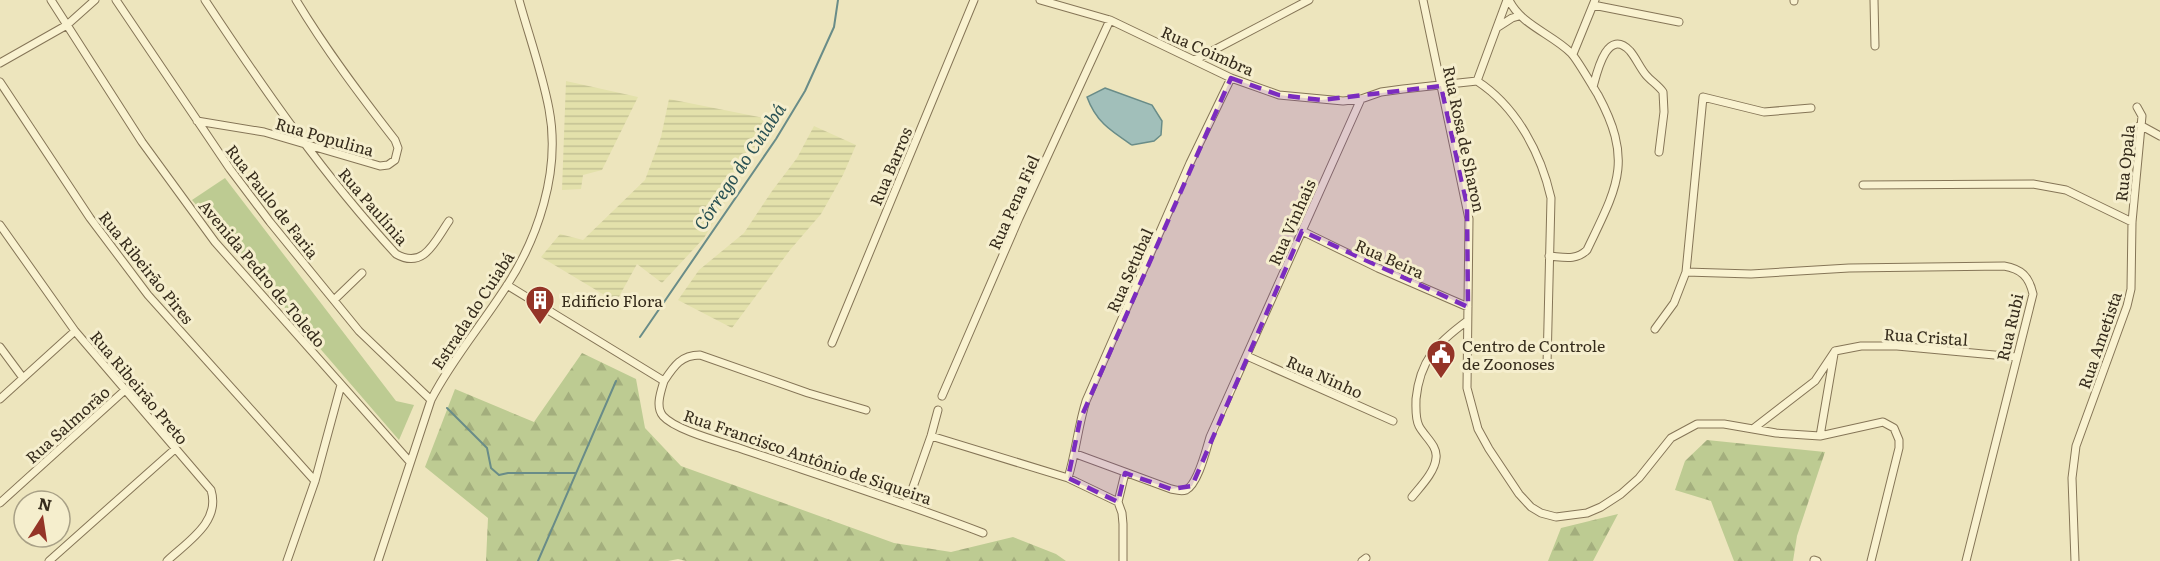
<svg xmlns="http://www.w3.org/2000/svg" width="2160" height="561" viewBox="0 0 2160 561" font-family="Literata,serif">
<defs>
<pattern id="farmland-rules" width="6" height="5" patternUnits="userSpaceOnUse" patternTransform="scale(1.5)"><rect width="6" height="5" fill="#e3e1ab"/><path d="M0 2.5h6" fill="none" stroke="#c3c193"/></pattern>
<pattern id="forest-firs" width="22" height="20" patternUnits="userSpaceOnUse" patternTransform="scale(1.5)"><rect width="22" height="20" fill="#bdcb92"/><path d="M5 1l3.5 6h-7zM16 11l3.5 6h-7z" fill="#a3ae7d"/></pattern>
</defs>
<rect width="100%" height="100%" fill="#ede5bd"/>
<path fill="url(#farmland-rules)" d="M566 81 638 97 602 170 583 175 581 189 562 190Z
M669 99 774 120 704 238 662 283 637 264 616 302 541 257 560 234 583 240 645 180 661 137Z
M814 126 856 145 843 175 821 214 790 250 732 328 678 300 699 270 744 233 772 191 797 158Z"/>
<path fill="#bdcb92" d="M225 178 396 401 414 405 399 440 192 200Z"/>
<path fill="url(#forest-firs)" d="M582 353 636 379 645 428 681 466 894 543 951 552 1013 537 1056 554 1066 561H686L678 559 668 561H486L488 518 425 467 455 389 534 422Z
M1707 440 1825 452 1797 536 1793 561H1734L1711 501 1675 490 1685 461Z
M1618 514 1593 561H1548L1561 528Z"/>
<path fill="#a1bfba" stroke="#698c88" stroke-width="1.5" d="M1105 88 1152 105 1162 121 1161 135 1154 141 1132 145C1111 131 1096 122 1087 97Z"/>
<g fill="none" stroke-linecap="round" stroke-linejoin="round">
<path stroke="#698c88" stroke-width="2" d="M640 337 776 139 805 91 834 27 838 0
M447 408 487 448 491 468 499 475 508 473H575
M538 561 616 381"/>
<g stroke="#857557" stroke-width="9">
<path id="minor" d="M51 0 142 142 215 242 410 462
M116 0 230 169 270 222 359 331 431 400
M205 0C263 88 324 176 396 254 424 270 435 241 449 221
M1040 0 1110 20 1231 78 1279 95 1343 101 1361 99 1381 92 1403 89 1477 81C1517 107 1541 154 1551 198L1547 365
M1423 0 1469 219 1467 388 1478 429 1489 449 1519 494 1531 507 1541 513 1556 517 1587 513 1601 507 1621 494 1639 478 1671 438 1697 424H1724L1776 433 1820 436 1883 422 1894 428 1899 440V448L1871 561
M1509 0C1521 25 1552 34 1571 53 1577 59 1593 87 1598 95 1634 162 1617 187 1587 250 1576 261 1563 257 1549 256
M1794 0V1
M1874 0 1875 46
M1593 5 1679 22
M1498 27 1512 18 1519 16
M1573 54 1595 0
M1195 60 1309 0
M0 63 67 25 95 0
M1477 81 1507 0
M0 82 90 218 148 295 315 481
M1593 87C1597 72 1607 27 1630 51 1636 58 1640 68 1646 75 1651 81 1658 85 1663 92L1664 112 1659 152
M197 121 264 132 380 166 388 165 395 160 398 148 395 140C360 95 326 50 296 0
M2140 125 2160 136
M1863 185 2033 184 2066 190 2132 222
M0 225 75 331 211 490C221 522 187 542 167 561
M1302 231 1378 268 1468 307
M1686 272 1751 274 1849 268 2004 266C2021 269 2029 276 2033 294L1966 561
M507 285 664 381C661 391 655 407 663 416 675 430 721 442 739 448 821 476 903 502 983 533
M334 300 362 273
M1655 329 1674 303 1686 272 1703 97 1764 112 1811 108
M832 343 974 0
M0 347 23 378
M1835 351 1861 346H1897L2016 357
M1247 356 1393 421
M664 381C674 366 681 355 700 355L808 393 866 410
M942 396 1019 218 1110 20
M0 399 75 331
M1754 428 1815 381 1835 351
M931 436 1068 478 1118 502
M1820 436 1834 354
M1076 454 1171 489C1176 490 1181 492 1186 490 1198 484 1206 450 1210 437L1361 99
M1068 478C1076 452 1078 426 1086 401L1190 163 1231 78
M1412 497C1420 487 1435 472 1436 458 1438 446 1424 436 1419 426 1415 418 1416 408 1416 399 1420 360 1436 344 1467 321
M0 503 125 390
M907 504 931 436 938 410
M1814 560 1817 561
M49 561 175 449
M287 561 315 481 341 385
M378 561 431 400C451 361 480 327 504 290 538 239 561 171 549 109 542 72 529 36 519 0
M1123 561V524L1122 513 1118 502 1125 473
M1362 561 1366 558
M2075 561 2072 478 2076 446 2127 306 2131 289 2132 222 2142 116 2137 107"/>
</g>
<use href="#minor" stroke="#f9f2d0" stroke-width="7"/>
</g>
<path fill="#7b2cbf" fill-opacity="0.2" stroke="#7b2cbf" stroke-width="4.5" stroke-dasharray="12 8" stroke-linejoin="round" d="M1231 78 1279 95 1321 100 1441 86 1467 205 1468 307 1302 231 1192 486 1171 489 1125 473 1118 502 1068 478 1080 420Z"/>
<defs>
<g id="building-pin" transform="scale(1.5)"><path d="M0 17L-7.5 6A9.5 9.5 0 1 1 7.5 6Z" fill="#943427" stroke="#f5eecd"/><path d="M-4-6H4V6H1V3H-1V6H-4ZM-2.5-4.3h1.7v1.8h-1.7ZM.8-4.3h1.7v1.8H.8ZM-2.5-1h1.7V.8h-1.7ZM.8-1h1.7V.8H.8Z" fill="#fff"/></g>
<g id="civic-pin" transform="scale(1.5)"><path d="M0 17L-7.5 6A9.5 9.5 0 1 1 7.5 6Z" fill="#943427" stroke="#f5eecd"/><path d="M-.6-6.5H3V-4.5H.6V-3L4-1V1h2V6H-6V1h2V-1L-.6-3ZM-1.2 2.5V6h2.4V2.5Z" fill="#fff"/></g>
</defs>
<g fill-rule="evenodd">
<use href="#building-pin" x="540" y="300"/>
<use href="#civic-pin" x="1441" y="354"/>
</g>
<g text-anchor="middle" dominant-baseline="central" stroke-width="6" stroke-linejoin="round" paint-order="stroke">
<g font-size="16" fill="#352b1b" stroke="#f5eecd">
<text transform="translate(1208 50) rotate(24)">Rua Coimbra</text>
<text transform="translate(325 136) rotate(16)">Rua Populina</text>
<text transform="translate(1465 139) rotate(78)">Rua Rosa de Sharon</text>
<text transform="translate(2124 163) rotate(-84)">Rua Opala</text>
<text transform="translate(890 166) rotate(-67)">Rua Barros</text>
<text transform="translate(273 201) rotate(52)">Rua Paulo de Faria</text>
<text transform="translate(1013 202) rotate(-66)">Rua Pena Fiel</text>
<text transform="translate(374 206) rotate(49)">Rua Paulínia</text>
<text transform="translate(1291 222) rotate(-66)">Rua Vinhais</text>
<text transform="translate(1390 258) rotate(24)">Rua Beira</text>
<text transform="translate(147 267) rotate(51)">Rua Ribeirão Pires</text>
<text transform="translate(1129 270) rotate(-66)">Rua Setubal</text>
<text transform="translate(263 273) rotate(50)">Avenida Pedro de Toledo</text>
<text transform="translate(472 310) rotate(-57)">Estrada do Cuiabá</text>
<text transform="translate(2009 327) rotate(-77)">Rua Rubi</text>
<text transform="translate(1926 336) rotate(4)">Rua Cristal</text>
<text transform="translate(2099 340) rotate(-71)">Rua Ametista</text>
<text transform="translate(1325 376) rotate(24)">Rua Ninho</text>
<text transform="translate(140 387) rotate(50)">Rua Ribeirão Preto</text>
<text transform="translate(67 424) rotate(-42)">Rua Salmorão</text>
<text transform="translate(808 456) rotate(19)">Rua Francisco Antônio de Siqueira</text>
</g>
<g font-size="16" fill="#352b1b" stroke="#f5eecd" text-anchor="start">
<text x="561" y="300">Edifício Flora</text>
<text x="1462" y="345">Centro de Controle<tspan x="1462" dy="18">de Zoonoses</tspan></text>
</g>
<g font-size="18" font-style="italic" fill="#2a5254" stroke="#f5eecd">
<text transform="translate(739 166) rotate(-56)">Córrego do Cuiabá</text>
</g>
</g>
<g transform="translate(42 519) rotate(12)"><circle r="28" fill="#f5eecd" stroke="#a8a086" stroke-width="1.5"/>
<path d="M0-4.5L10 22L0 15L-10 22Z" fill="#943427"/>
<text y="-9" font-size="16" font-weight="bold" text-anchor="middle" fill="#352b1b">N</text>
</g>
</svg>
